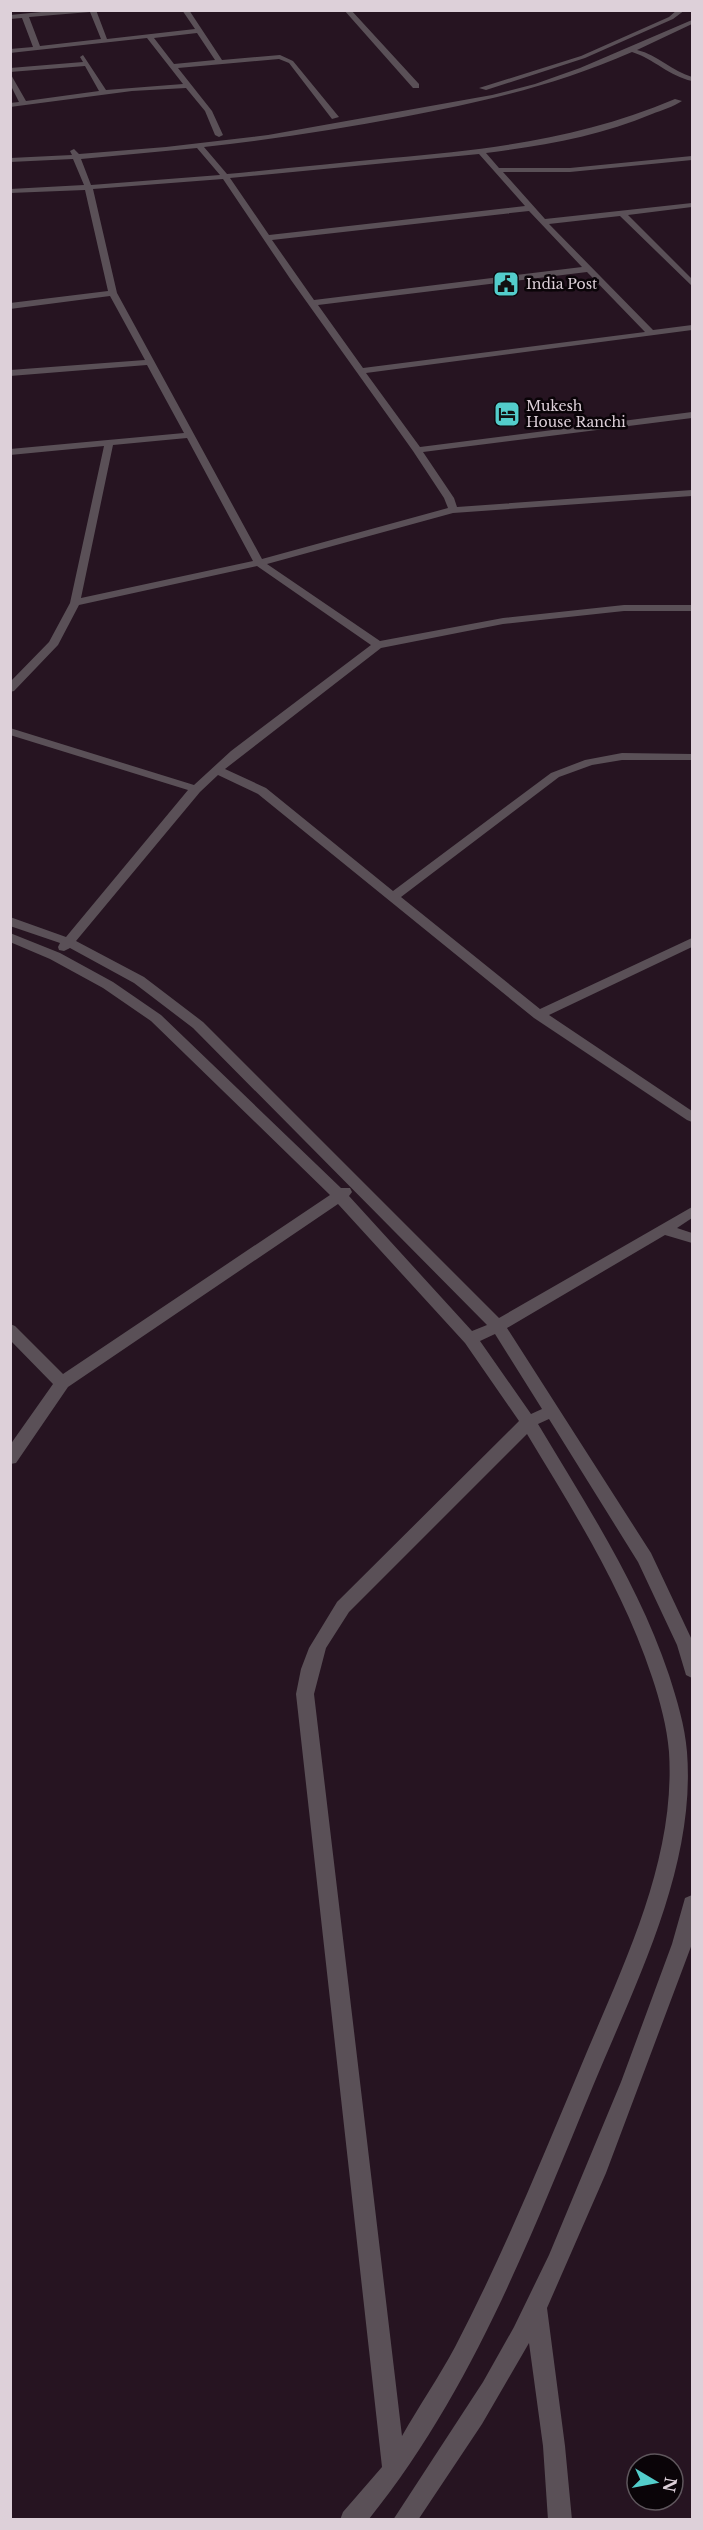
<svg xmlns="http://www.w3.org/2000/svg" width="703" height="2530" viewBox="0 0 703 2530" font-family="'Libre Baskerville',serif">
<rect width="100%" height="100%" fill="#261421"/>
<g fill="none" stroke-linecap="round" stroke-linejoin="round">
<path fill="#5a5057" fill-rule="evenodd" d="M62 10H96L107 39 195 29 182 10H189L222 60 280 55 293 61 339 117 332 119 289 63 279 59 178 68 212 111 223 135 219 137 215 135 205 111 186 88 132 91 10 107V103L19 102 10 84V73L26 101 99 91 85 66 10 72V68L83 62 80 57 83 55 106 90 183 84 147 38 10 53V49L33 47 22 18 10 19V15ZM90 12 101 39 40 46 29 17ZM197 33 215 60 174 64 154 38Z
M344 10H351L419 84V88H413Z
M677 10H685L673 19 585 58 486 90 479 88 581 56 669 17Z
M692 20V24L637 50C658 55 672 71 692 77V81C669 76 654 59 632 52 554 86 486 101 403 117 337 129 271 140 204 147L227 174C282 169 336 163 391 158 492 149 580 139 675 99L682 101C673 107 662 110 652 114 600 136 542 146 486 153L499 168H570L692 156V160L570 172H503L545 219 692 203V207L628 215 692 279V286L620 216 549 224 653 330 692 325V330L366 373 420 447 692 412V418L423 452 454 498 457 507 692 490V496L453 513 267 564 380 641 503 618 624 605H692V611H624L503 624 381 648 225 769 266 788 393 891 551 773 585 760 622 753 692 754V760H622L592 765 559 777 401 897 540 1009 692 938V947L549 1015 692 1111V1122L687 1120 534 1018 258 794 218 775 200 792 76 941 144 977 203 1022 499 1318 692 1207V1218L677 1228 692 1233V1243L665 1235 507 1328 651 1553 692 1640V1678L686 1675 677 1645 638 1562 549 1419 538 1424C587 1506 639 1585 669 1675 677 1700 685 1726 687 1752 696 1867 636 1982 593 2086 531 2236 472 2391 369 2519L340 2520 343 2512 382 2467 296 1694 301 1669 309 1648 337 1602 519 1421 465 1343 338 1204 68 1387 16 1463 10 1464V1445L53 1384 10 1340V1324L15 1326 63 1374 330 1195 151 1021 103 988 50 959 10 942V933L60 953 113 982 161 1015 341 1188H350L352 1192 349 1196 472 1331 487 1325 193 1028 134 983 70 948 64 951 59 950 58 947 60 943 10 926V917L66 937 188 790 10 735V728L194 785 231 751 371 645 257 566 79 605 58 645 14 691 10 692V682L49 642 70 603 104 446 10 455V449L184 433 147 365 10 376V370L145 360 110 296 10 309V303L108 291 85 190 10 193V189L84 185 73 159 10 162V158L72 155 70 151 74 149 79 154 166 147 268 135 492 95 535 84 580 68ZM197 148 220 175 91 185 81 159ZM479 154 525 206 269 235 230 178ZM223 179 291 280 413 451 444 498 448 508 262 559 117 293 93 189ZM529 211 582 267 314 300 272 240ZM587 272 645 332 363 368 318 305ZM187 438 253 561 81 598 113 445ZM495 1334 542 1409 531 1414 480 1341ZM527 1434C574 1512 623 1589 652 1677 660 1701 667 1727 669 1752 676 1862 622 1967 581 2066 541 2161 503 2255 455 2347 439 2377 419 2406 402 2436L314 1694 326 1648 349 1612Z
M692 1895V1944L606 2173 547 2308 565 2446 572 2520H548L543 2446 529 2343 482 2424 418 2520H393L483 2382 514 2327 549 2255 621 2082 672 1944 685 1898Z"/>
</g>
<defs>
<g id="civic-square" transform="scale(1.35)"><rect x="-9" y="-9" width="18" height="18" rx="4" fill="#53cdcb" stroke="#0a0408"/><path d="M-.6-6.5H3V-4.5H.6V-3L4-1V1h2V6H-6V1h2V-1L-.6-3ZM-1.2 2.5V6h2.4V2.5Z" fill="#111"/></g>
<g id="hotel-square" transform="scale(1.35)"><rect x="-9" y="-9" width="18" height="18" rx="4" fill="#53cdcb" stroke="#0a0408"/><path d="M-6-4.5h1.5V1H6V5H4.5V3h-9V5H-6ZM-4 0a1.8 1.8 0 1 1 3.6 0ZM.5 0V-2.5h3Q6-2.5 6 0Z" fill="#111"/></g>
</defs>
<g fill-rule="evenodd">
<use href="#civic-square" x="506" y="284"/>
<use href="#hotel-square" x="507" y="414"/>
</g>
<g text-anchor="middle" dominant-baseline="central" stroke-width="5" stroke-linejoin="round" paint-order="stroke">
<g font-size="14" fill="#ddd0d9" stroke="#0a0408" text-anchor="start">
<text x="526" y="284">India Post</text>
<text x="526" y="406">Mukesh<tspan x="526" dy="16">House Ranchi</tspan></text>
</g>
</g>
<rect width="703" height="2530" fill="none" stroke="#ddd0d9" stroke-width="24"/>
<g transform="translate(655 2482) rotate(100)"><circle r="28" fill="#0a0408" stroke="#5e565c" stroke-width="1.5"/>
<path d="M0-4.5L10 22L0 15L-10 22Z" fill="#53cdcb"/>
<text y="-9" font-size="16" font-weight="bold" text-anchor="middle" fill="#ddd0d9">N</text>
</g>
</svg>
